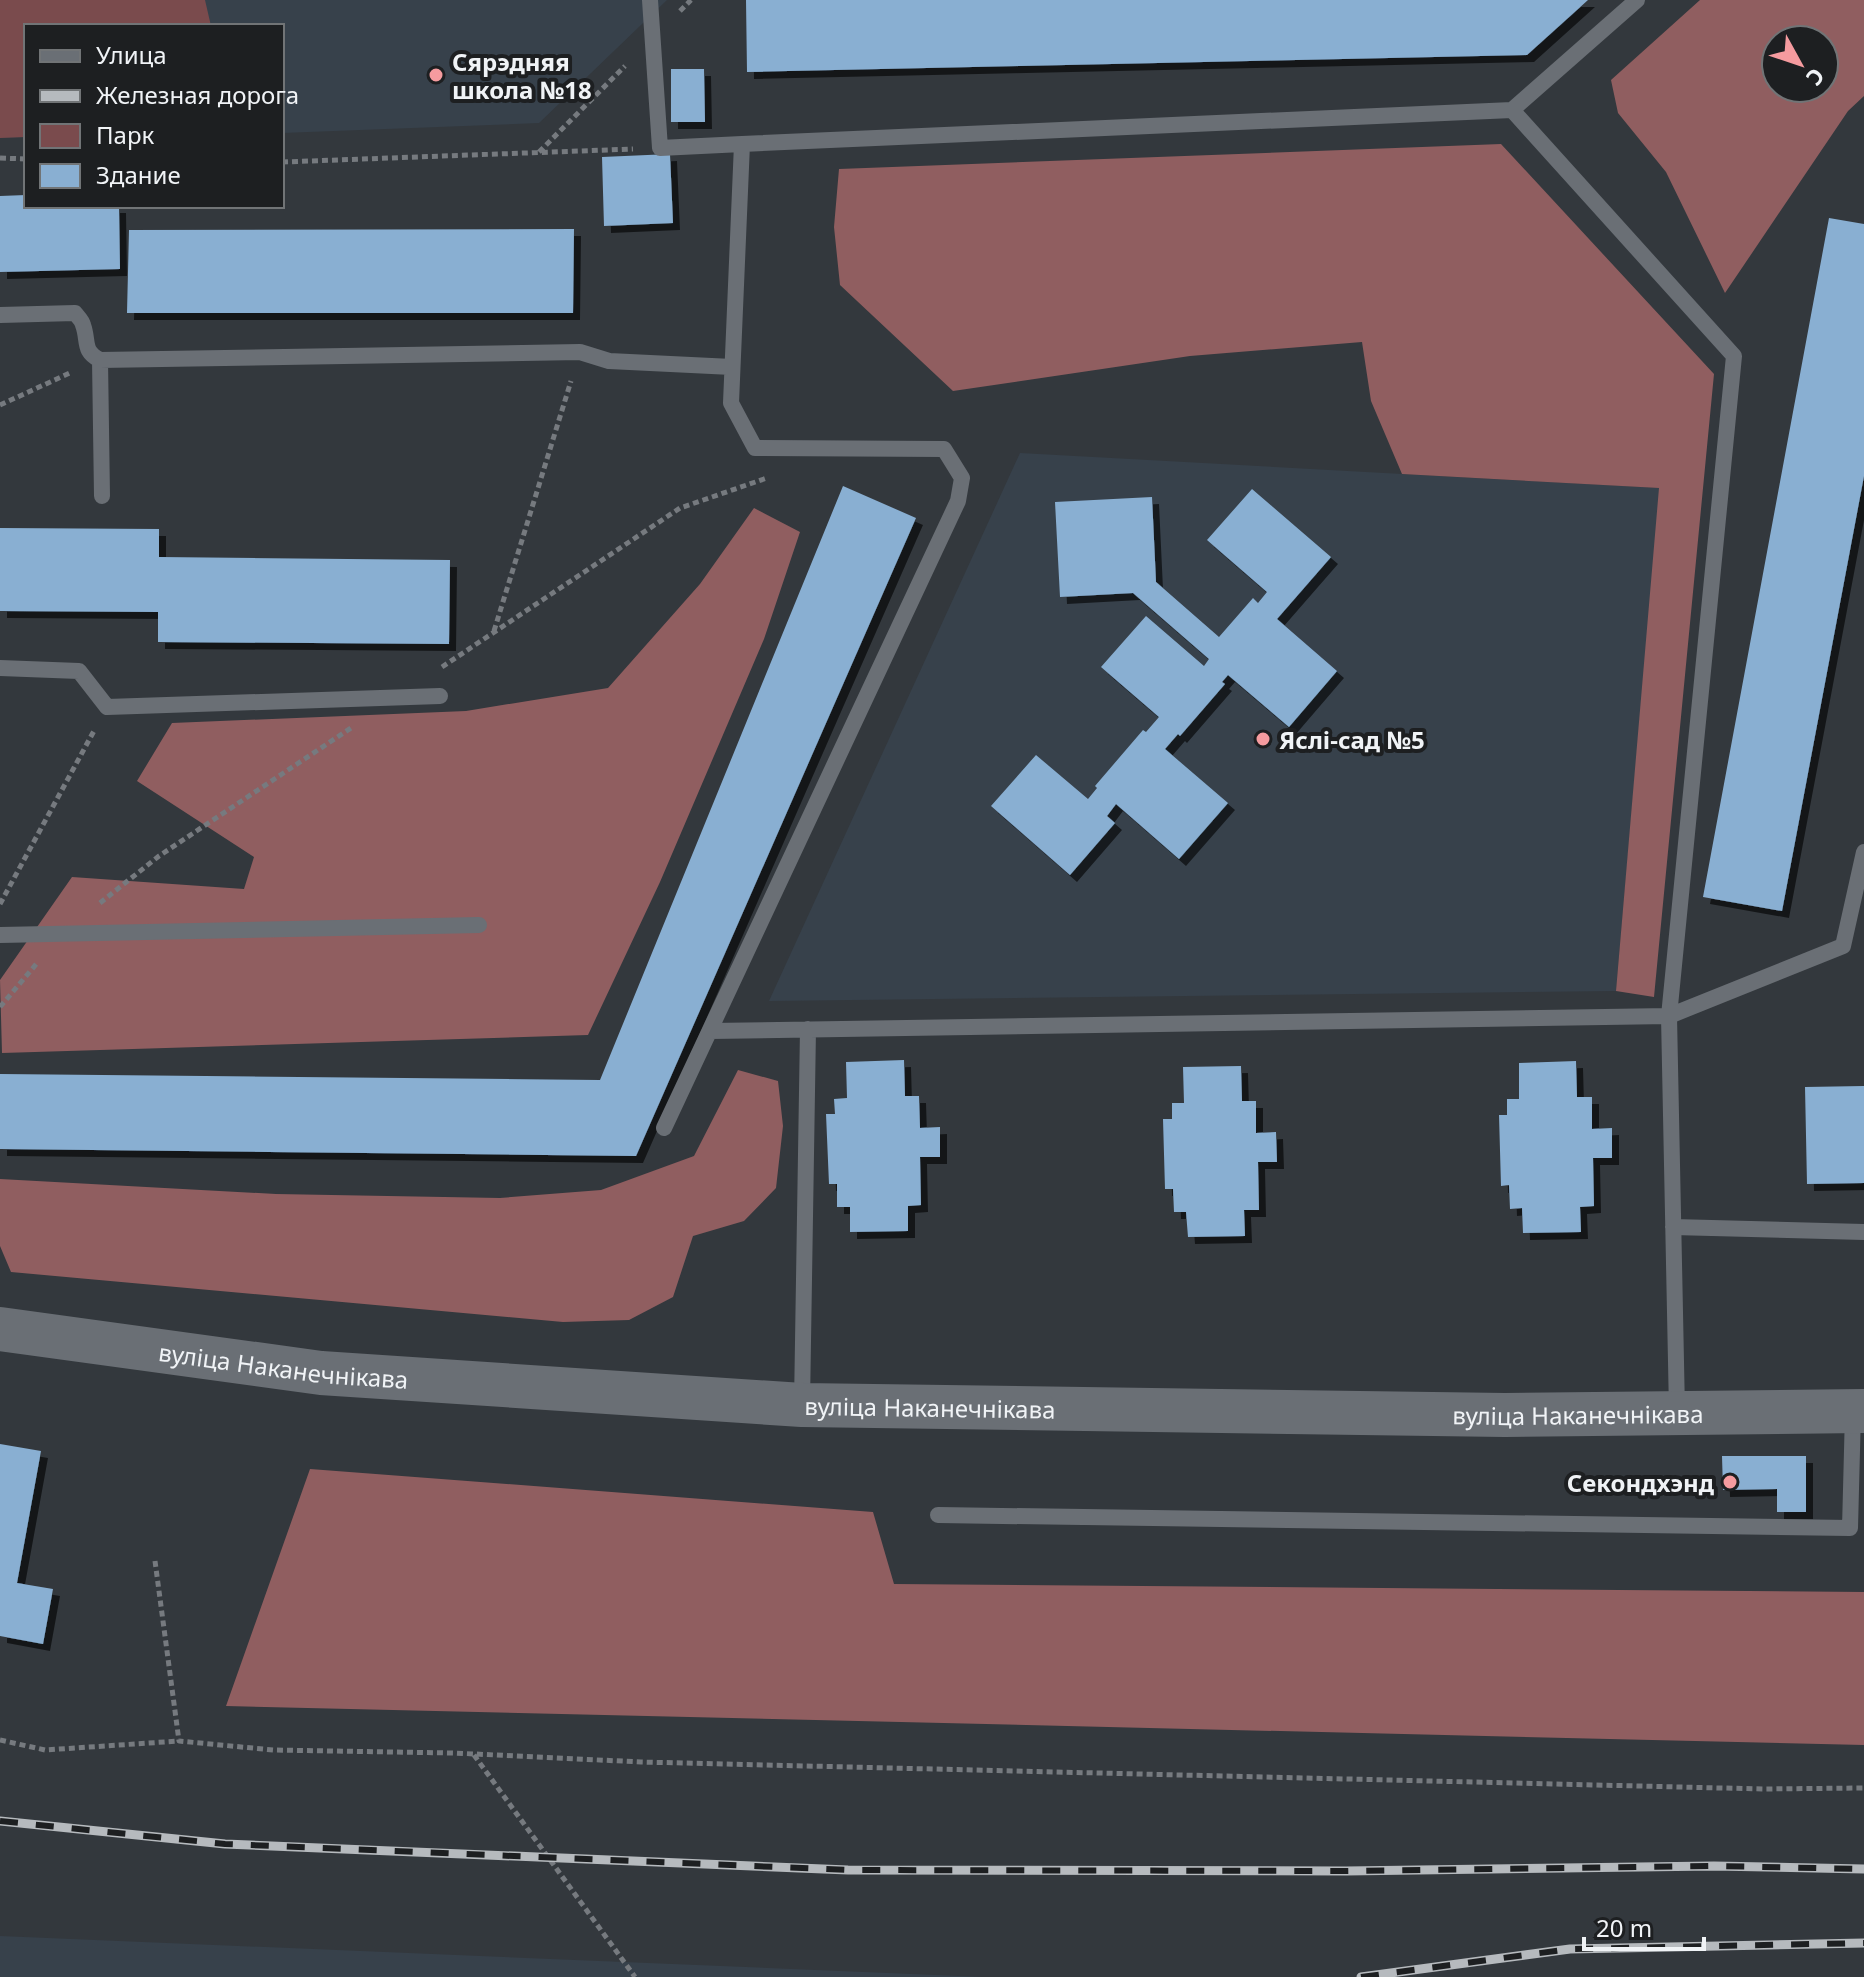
<svg xmlns="http://www.w3.org/2000/svg" width="1864" height="1977" viewBox="0 0 1864 1977" font-family="'Noto Sans',sans-serif">
<defs>
<filter id="shadow"><feDropShadow dx="7" dy="7" stdDeviation="0" flood-color="#0009"/></filter>
</defs>
<rect width="100%" height="100%" fill="#33383d"/>
<path fill="#37414b" d="M0 0H667L539 123 282 133V26H26V137L0 138Z
M1020 453 1660 488 1616 991 769 1001Z
M0 1936 984 1977H0Z"/>
<path fill="#7a4b4d" d="M0 0H205L211 26H26V137L0 138Z"/>
<path fill="#905e60" fill-rule="evenodd" d="M1700 0H1864V96L1848 111 1725 293 1666 172 1618 113 1611 80ZM1824 40V88H1776V40Z
M1501 144 1714 374 1654 997 1616 991 1659 488 1402 474 1371 401 1362 342 1190 356 953 391 840 285 834 227 839 169Z
M754 508 800 532 764 639 660 882 588 1035 2 1053 0 980 72 877 244 889 254 857 137 781 172 723 466 711 608 688 700 584Z
M738 1070 778 1081 783 1126 776 1188 744 1221 693 1236 673 1297 629 1320 563 1322 11 1272 0 1246V1179L276 1194 500 1198 601 1190 694 1156Z
M310 1469 873 1512 894 1584 1864 1592V1745L226 1706Z"/>
<path fill="#89afd2" filter="url(#shadow)" d="M746 0H1588L1527 55 747 72Z
M671 69H704L705 122H671Z
M670 154 673 223 604 226 602 157Z
M26 195V206H119L120 269 0 272V196Z
M1829 218 1864 224V476L1782 911 1703 897Z
M574 229 573 313H127L129 230Z
M843 486 916 518 636 1156 0 1149V1074L600 1080Z
M1252 489 1331 557 1277 619 1337 671 1289 727 1228 675 1222 682 1225 684 1180 736 1178 734 1165 749 1228 803 1179 859 1116 804 1107 816 1115 823 1070 875 991 806 1036 755 1088 799 1097 788 1095 786 1143 730 1146 732 1159 717 1101 667 1146 616 1204 666 1209 659 1133 593 1060 597 1055 502 1152 497 1156 582 1219 637 1253 598 1258 603 1267 592 1207 540Z
M0 528 159 529V557L450 560 449 644 158 642V612L0 611Z
M904 1060 905 1096H919L920 1128 940 1127V1157H920L921 1205 908 1206V1231L850 1232V1207H837V1184H829L826 1114H835L834 1099 847 1098 846 1062Z
M1576 1061 1577 1097H1592V1129L1612 1128V1158H1593L1594 1206 1580 1207 1581 1232 1523 1233 1522 1208 1510 1209 1509 1185 1501 1186 1499 1115H1507V1099H1519V1063Z
M1241 1066 1242 1101H1256V1133L1276 1132 1277 1162H1258L1259 1210H1244L1245 1236 1188 1237 1186 1212H1174L1173 1189H1165L1163 1119H1172V1103H1184L1183 1067Z
M1864 1086V1183L1807 1184 1805 1087Z
M0 1444 41 1451 17 1583 53 1589 43 1644 0 1636Z
M1722 1456H1806V1512H1777V1489L1723 1490Z"/>
<g fill="none" stroke-linecap="round" stroke-linejoin="round">
<path stroke="#767a7f" stroke-width="5" stroke-dasharray="6 4" stroke-linecap="butt" d="M680 11 691 0
M539 152 625 66
M0 158 26 159
M282 162 633 149
M0 405 72 372
M494 631 571 381
M442 667 680 508 767 478
M100 903 159 856 351 728
M0 904 95 729
M0 1007 38 962
M155 1561 179 1741 273 1750 454 1753 641 1762 1763 1789 1864 1788
M0 1740 45 1750 179 1741
M474 1755 635 1977"/>
<path stroke="#6a6f75" stroke-width="16" d="M650 0 660 148 742 144
M1512 110 1734 356 1669 1016 1677 1411
M0 315 75 313C78 317 82 320 83 325 89 341 82 351 100 360L580 352 609 361 732 367
M100 360 102 496
M0 668 79 671 107 707 440 696
M0 935 479 925
M710 1031 1669 1016 1843 946 1864 852
M664 1128 958 501 962 478 944 449 755 448 731 403 742 144 1512 110 1637 0
M1673 1227 1864 1232
M802 1404 808 1029
M938 1515 1850 1528 1853 1412"/>
<path stroke="#6a6f75" stroke-width="44" id="s1" d="M0 1329 321 1373 802 1405 1505 1415 1864 1411"/>
<g stroke="#b6babe" stroke-width="9">
<path id="rail" d="M0 1821 225 1844 848 1870 1346 1871 1714 1866 1864 1869
M1361 1977 1570 1949 1864 1943"/>
</g>
<use href="#rail" stroke="#1d1f21" stroke-width="6" stroke-dasharray="18" stroke-linecap="butt"/>
</g>
<g fill="#f59b9f" stroke="#1d1f21" stroke-width="3">
<circle cx="436" cy="75" r="8"/>
<circle cx="1263" cy="739" r="8"/>
<circle cx="1730" cy="1482" r="8"/>
</g>
<g text-anchor="middle" dominant-baseline="central" stroke-width="8" stroke-linejoin="round" paint-order="stroke">
<g font-size="24" font-weight="bold" fill="#f0f3f6" stroke="#1d1f21" text-anchor="start">
<text x="452" y="61">Сярэдняя<tspan x="452" dy="28">школа №18</tspan></text>
<text x="1279" y="739">Яслі-сад №5</text>
<text x="1714" y="1482" text-anchor="end">Секондхэнд</text>
</g>
<g font-size="24" fill="#f0f3f6" stroke="#1d1f21">
<text stroke="none"><textPath href="#s1" startOffset="286">вуліца Наканечнікава</textPath></text>
<text stroke="none"><textPath href="#s1" startOffset="934">вуліца Наканечнікава</textPath></text>
<text stroke="none"><textPath href="#s1" startOffset="1582">вуліца Наканечнікава</textPath></text>
</g>
</g>
<rect x="24" y="24" width="260" height="184" fill="#1d1f21" stroke="#717476" stroke-width="2"/>
<rect x="40" y="50" width="40" height="12" fill="#6a6f75" stroke="#717476" stroke-width="2"/>
<text x="96" y="64" font-size="24" fill="#f0f3f6">Улица</text>
<rect x="40" y="90" width="40" height="12" fill="#b6babe" stroke="#717476" stroke-width="2"/>
<text x="96" y="104" font-size="24" fill="#f0f3f6">Железная дорога</text>
<rect x="40" y="124" width="40" height="24" fill="#7a4b4d" stroke="#717476" stroke-width="2"/>
<text x="96" y="144" font-size="24" fill="#f0f3f6">Парк</text>
<rect x="40" y="164" width="40" height="24" fill="#89afd2" stroke="#717476" stroke-width="2"/>
<text x="96" y="184" font-size="24" fill="#f0f3f6">Здание</text>
<g transform="translate(1800 64) rotate(130)"><circle r="38" fill="#1d1f21" stroke="#717476" stroke-width="2"/>
<path d="M0-6L14 30L0 20L-14 30Z" fill="#f59b9f"/>
<text y="-12" font-size="22" font-weight="bold" text-anchor="middle" fill="#f0f3f6">С</text>
</g>
<path d="M1584 1937v12h120v-12" fill="none" stroke="#f0f3f6" stroke-width="4"/>
<text x="1596" y="1937" font-size="24" fill="#f0f3f6" stroke="#1d1f21" stroke-width="6" paint-order="stroke">20 m</text>
</svg>
